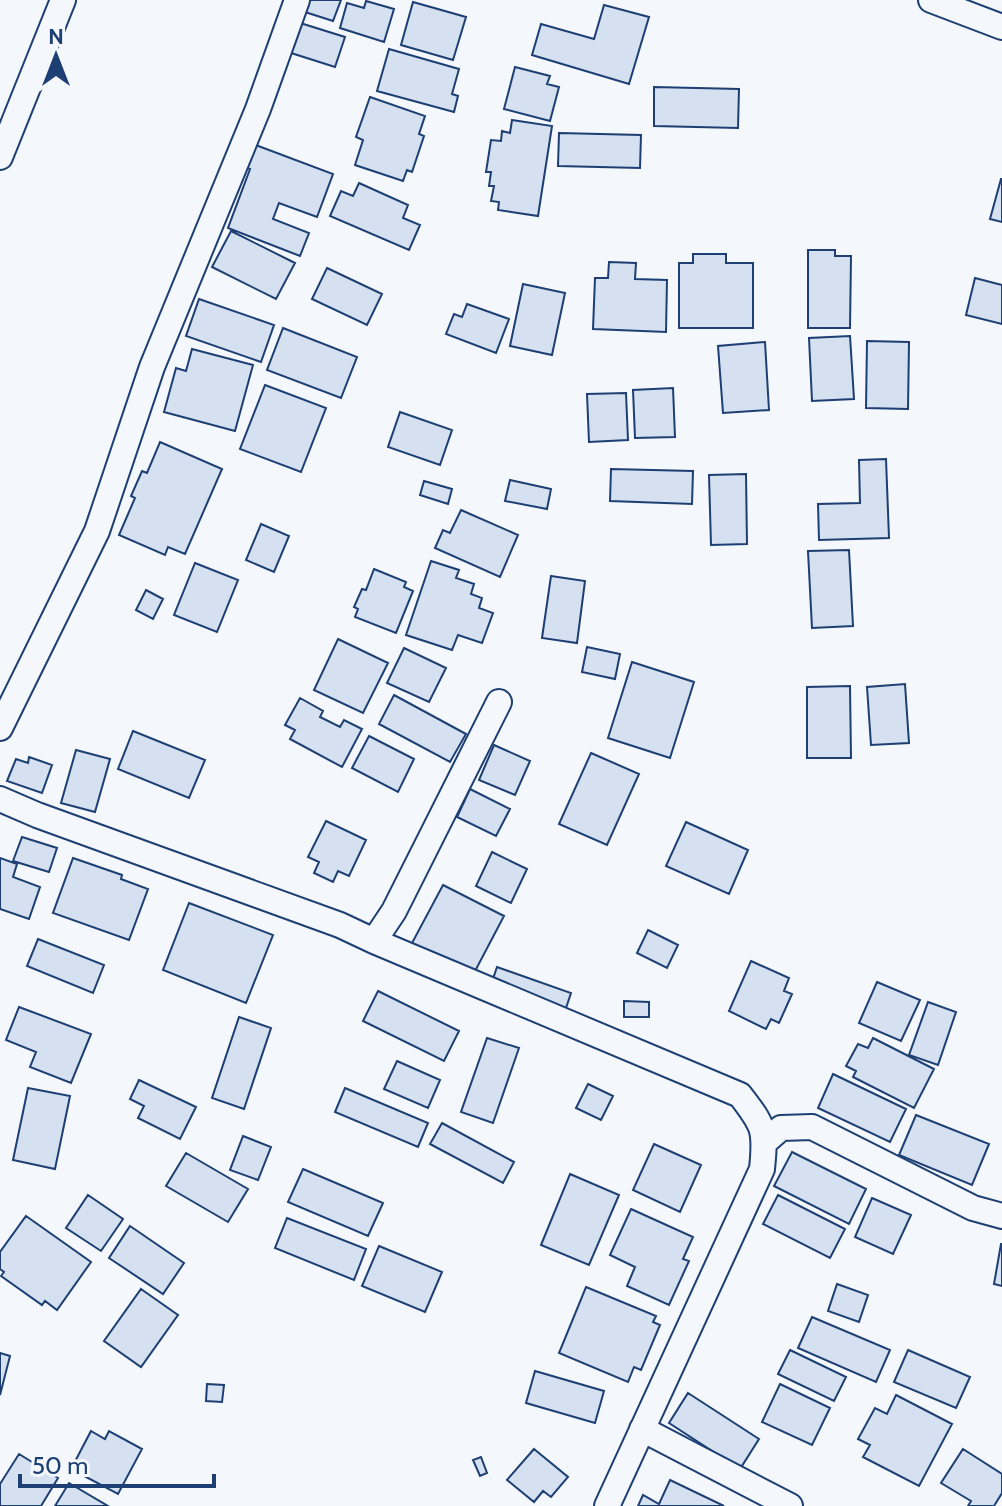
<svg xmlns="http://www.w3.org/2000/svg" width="1002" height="1506" viewBox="0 0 1002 1506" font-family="Cabin,sans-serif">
<rect width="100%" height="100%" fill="#f4f7fb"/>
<path fill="#d5e0f0" stroke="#1d3f73" stroke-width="2" d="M309 0H341L333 21 305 12Z
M366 1 394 9 384 42 340 28 347 3 364 8Z
M413 2 466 17 453 60 401 45Z
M604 5 649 17 629 84 532 55 541 24 594 39Z
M297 22 345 37 335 67 288 52Z
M389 49 459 69 452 94 458 96 454 112 377 91Z
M515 67 550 76 547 84 559 87 550 121 504 109Z
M654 87 739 89 738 128 654 126Z
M370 97 425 116 419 134 424 136 412 172 407 170 403 181 355 165 363 140 356 137Z
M512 120 552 126 538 216 498 210 499 202 491 201 494 186H489L491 172H486L491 140 501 141 502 131 510 133Z
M559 133 641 135 640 168 558 166Z
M253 144 333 174 317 217 279 203 273 219 309 233 300 256 228 228 250 169 245 167Z
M1001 179H1002V222L990 219Z
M359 183 408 205 403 218 420 225 409 250 330 216 341 191 353 196Z
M231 231 295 263 276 299 212 267Z
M808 250H835V256H851L850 328H808Z
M693 254H726V263H753V328H679V263H693Z
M609 262 636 263 635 279 667 280 666 332 593 329 595 278H608Z
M327 268 382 294 367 325 312 299Z
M975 278 1002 285V324L966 315Z
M523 284 565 293 552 355 510 346Z
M199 299 274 325 261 362 186 336Z
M467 304 509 319 496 353 446 334 454 314 462 317Z
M283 328 357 357 341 398 267 370Z
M850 336 854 399 812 401 809 338Z
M867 341 909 342 908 409 866 408Z
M765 342 769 410 723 413 718 346Z
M192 349 253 365 235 431 164 412 176 368 186 371Z
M265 385 326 408 301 472 240 449Z
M673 388 675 437 635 438 633 390Z
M626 393 628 440 589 442 587 394Z
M400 412 452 430 440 465 388 447Z
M160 442 222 469 185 554 168 547 165 555 119 535 135 498 131 496 142 471 147 473Z
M886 459 889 538 819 540 818 504 860 503 859 460Z
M611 469 693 471 692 504 610 501Z
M746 474 747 544 711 545 709 475Z
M510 480 551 489 547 509 505 501Z
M424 481 452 489 448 504 420 495Z
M461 510 518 535 500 577 435 548 443 530 450 533Z
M261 524 289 536 274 572 246 560Z
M849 550 853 626 812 628 808 551Z
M431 561 459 570 456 578 474 584 471 594 482 598 479 608 493 613 482 643 458 635 452 650 406 635Z
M195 563 238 580 217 632 174 615Z
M374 569 406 582 404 587 413 591 396 633 355 617 358 609 354 607 362 589 366 590Z
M551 576 585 581 577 643 542 638Z
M146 590 163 599 153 619 136 610Z
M338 639 388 663 363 713 314 690Z
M587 647 620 654 615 679 582 672Z
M404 648 446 668 429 702 387 683Z
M632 662 694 682 670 758 608 738Z
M905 684 909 743 871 745 867 687Z
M850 686 851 758H807V687Z
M394 695 466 734 450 762 379 724Z
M300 698 323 711 320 717 340 727 344 720 362 729 342 767 290 739 295 730 285 725Z
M133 731 205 760 189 798 118 769Z
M369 736 414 759 398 792 352 768Z
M494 745 530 761 515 795 479 780Z
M76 750 110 759 95 812 61 803Z
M591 753 639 774 607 845 559 824Z
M29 757 52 765 42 793 7 781 16 759 28 763Z
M470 789 510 809 496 836 457 817Z
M326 821 366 840 349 876 338 871 333 882 314 873 319 862 308 857Z
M686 822 748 850 729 894 666 866Z
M22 837 57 848 49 872 13 861Z
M492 852 527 869 511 903 476 886Z
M0 858 17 864 13 877 40 887 29 919 0 909Z
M73 858 122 875 121 879 148 889 129 940 53 913Z
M443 885 504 916 473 975 412 943Z
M189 903 273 935 246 1003 163 970Z
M648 930 678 945 667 968 637 953Z
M38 939 104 965 93 993 27 966Z
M751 961 789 978 784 991 792 994 779 1023 771 1019 766 1029 729 1011Z
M497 967 571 993 565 1011 491 985Z
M877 982 920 1000 901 1041 859 1023Z
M378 991 459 1031 444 1061 363 1021Z
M624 1001 649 1002V1017H624Z
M928 1002 956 1012 938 1065 909 1055Z
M19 1007 91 1034 71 1083 30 1067 36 1052 6 1040Z
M239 1017 271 1028 244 1109 212 1098Z
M487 1038 519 1048 493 1123 461 1112Z
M873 1038 934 1069 914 1108 853 1077 856 1071 846 1066 858 1044 868 1048Z
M397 1061 440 1080 428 1108 384 1089Z
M833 1074 906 1109 890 1142 818 1108Z
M139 1080 196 1107 180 1139 138 1118 144 1106 130 1099Z
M588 1084 613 1096 601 1120 576 1108Z
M28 1088 70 1096 55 1169 13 1160Z
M345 1088 428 1123 418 1147 335 1112Z
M916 1115 989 1144 972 1185 899 1155Z
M442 1123 514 1162 503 1183 430 1144Z
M243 1136 271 1147 258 1180 230 1170Z
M654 1144 701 1165 680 1212 633 1190Z
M792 1152 866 1189 849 1224 774 1186Z
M186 1153 248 1189 228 1222 166 1186Z
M303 1169 383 1203 368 1236 288 1202Z
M570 1174 619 1195 589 1265 541 1245Z
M88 1195 123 1219 101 1251 66 1228Z
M778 1195 845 1229 830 1258 763 1224Z
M872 1198 911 1215 893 1254 855 1237Z
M631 1209 693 1237 683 1259 689 1261 669 1305 627 1286 635 1267 610 1255Z
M26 1216 91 1262 57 1310 45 1301 42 1305 1 1276 4 1272 0 1269V1252Z
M287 1218 366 1249 354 1280 275 1248Z
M130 1226 184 1263 163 1294 109 1258Z
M1001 1244H1002V1286L994 1284Z
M379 1246 442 1272 425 1312 362 1286Z
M837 1284 868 1295 859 1322 828 1311Z
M586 1287 656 1316 653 1322 660 1325 641 1370 634 1367 628 1382 559 1353Z
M141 1289 178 1315 141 1367 104 1341Z
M812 1317 890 1350 876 1382 798 1348Z
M790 1350 846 1377 834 1401 778 1374Z
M908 1350 970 1377 956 1408 894 1382Z
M0 1353 10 1356 0 1395Z
M535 1371 604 1391 595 1423 526 1403Z
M207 1384 224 1385 222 1402 206 1401Z
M780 1384 830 1408 812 1445 762 1422Z
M688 1393 759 1439 740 1469 669 1423Z
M896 1395 952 1424 919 1486 863 1457 870 1445 858 1439 875 1408 887 1414Z
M91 1431 105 1439 109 1431 142 1449 118 1494 71 1469Z
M534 1449 568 1477 551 1497 543 1491 534 1502 507 1480Z
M963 1449 1002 1474V1493L994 1506H968L971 1501 941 1483Z
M19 1454 58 1478 41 1506H0V1484Z
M481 1457 487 1473 480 1476 473 1460Z
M670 1480 724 1506H638L643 1495 659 1504Z
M69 1483 108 1506H55Z"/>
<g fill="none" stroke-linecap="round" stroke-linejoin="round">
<g stroke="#1d3f73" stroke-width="28">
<path id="minor" d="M931 0 1002 27
M0 157 63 0
M0 728 97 531 152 367 258 109 297 0
M0 799 37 815 340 925 374 941 394 911 499 702
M374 941 740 1095C764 1126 766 1130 762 1169L607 1506
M765 1142 781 1128 812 1127 973 1208 1002 1216
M642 1429 790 1506"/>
</g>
<use href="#minor" stroke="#f4f7fb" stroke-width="24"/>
</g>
<g transform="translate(56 56)" stroke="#f4f7fb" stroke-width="6" paint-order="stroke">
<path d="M0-6L14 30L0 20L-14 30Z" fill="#1d3f73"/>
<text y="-12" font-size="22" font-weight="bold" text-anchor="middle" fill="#1d3f73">N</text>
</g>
<path d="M20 1474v12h194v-12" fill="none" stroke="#1d3f73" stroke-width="4"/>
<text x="32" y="1474" font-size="24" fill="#1d3f73" stroke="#f4f7fb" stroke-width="6" paint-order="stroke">50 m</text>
</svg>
